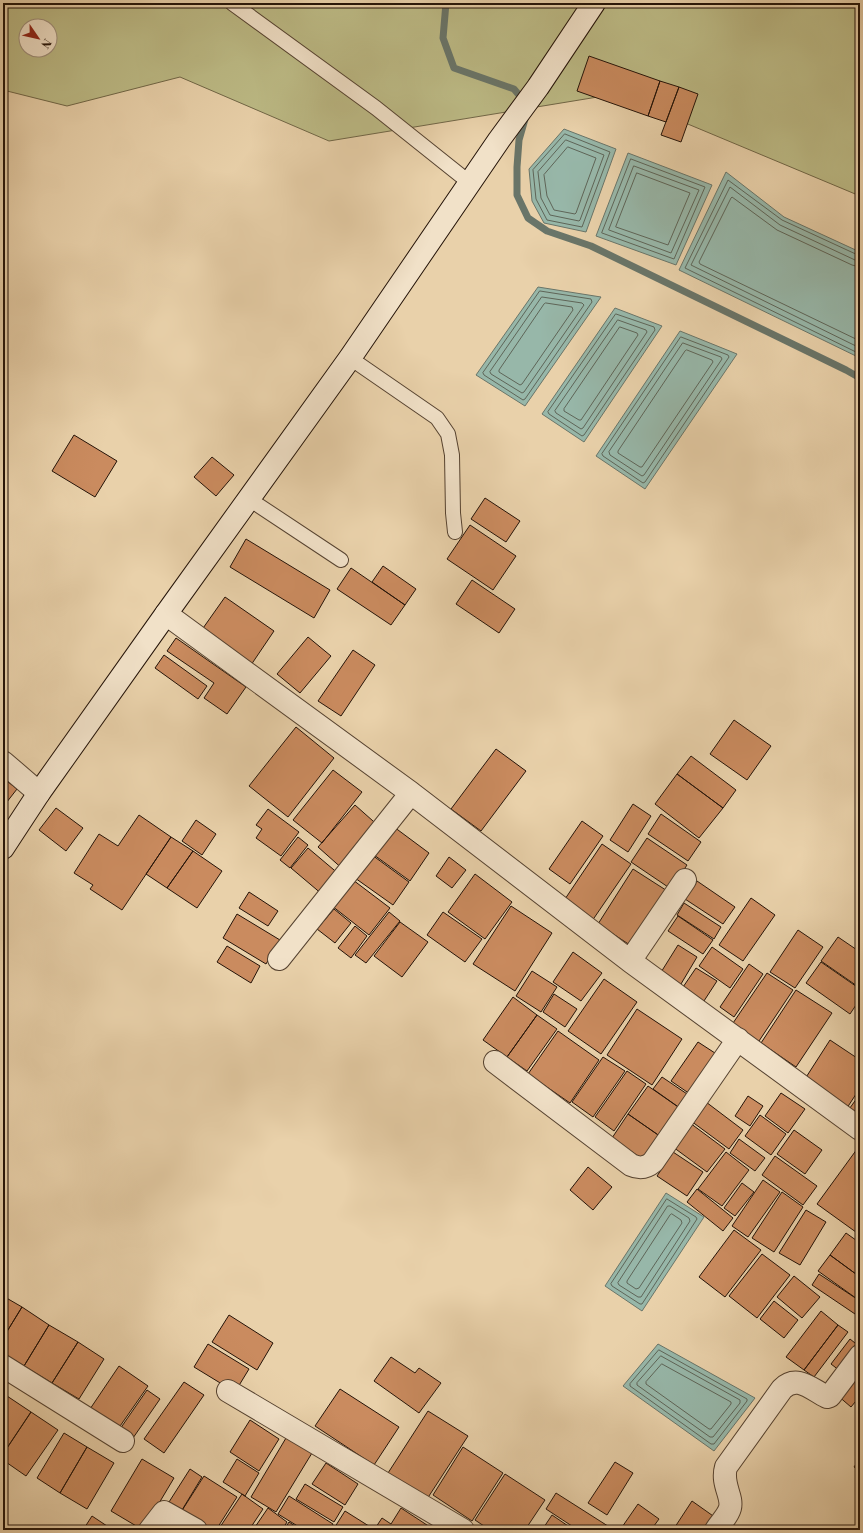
<svg xmlns="http://www.w3.org/2000/svg" width="863" height="1533" viewBox="0 0 863 1533" font-family="'Libre Bodoni',serif">
<rect width="100%" height="100%" fill="#e9d1aa"/>
<filter id="stains"><feTurbulence type="fractalNoise" baseFrequency=".005" numOctaves="4"/><feColorMatrix values="0 0 0 0 .2 0 0 0 0 .09 0 0 0 0 .02 0 0 0 .5 -.17"/></filter>
<radialGradient id="worn" r=".72"><stop offset=".6" stop-color="#630" stop-opacity="0"/><stop offset="1" stop-color="#630" stop-opacity=".3"/></radialGradient>
<path fill="#bcba85" stroke="#706646" fill-rule="evenodd" d="M3 3H860V196L616 94 329 141 180 77 67 106 3 90ZM26 26H50V50H26Z"/>
<path fill="#97b7a9" stroke="#697569" d="M564 129 616 149 586 232 544 223 532 201 529 169Z
M628 153 712 185 676 265 596 236Z
M726 172 784 217 860 252V358L679 270Z
M538 287 601 297 525 406 476 375Z
M615 308 662 326 584 442 542 414Z
M680 331 737 354 645 489 596 456Z
M666 1193 704 1217 642 1311 605 1286Z
M658 1344 755 1398 714 1451 623 1386Z"/>
<g fill="none" stroke-linecap="round" stroke-linejoin="round">
<path stroke="#5e6558" stroke-width="1" d="M565 134 610 152 582 227 547 220 536 199 533 170Z
M566 140 604 155 580 220 579 221 550 215 541 198 538 172Z
M568 147 596 158 576 213 575 214 554 210 547 196 544 175Z
M631 159 705 187 674 259 602 233Z
M634 166 699 190 671 253 609 230Z
M637 173 690 193 668 245 616 227Z
M860 256 782 220 728 180 685 268 860 354
M860 261 855 260 780 225 730 187 691 265 860 348
M860 267 852 265 777 230 732 197 731 198 699 262 700 264 860 341
M540 291 591 299 592 302 525 399 523 400 484 375 483 373Z
M542 297 582 303 584 305 524 392 522 393 491 374 490 372Z
M546 303 572 307 573 310 522 384 520 385 499 372V370L544 304Z
M616 314 654 327 655 330 584 435 582 436 549 414 548 412Z
M618 320 646 330 647 332 583 428 581 429 556 413 555 411Z
M620 327 637 333 638 335 581 420H579L564 411V409Z
M681 337 728 355 729 357 645 482 643 483 603 456 602 454Z
M683 343 721 357 722 359 644 475 642 476 610 455 609 452Z
M687 350 712 360 713 362 642 467H640L618 453V451L685 351Z
M667 1199 696 1217 697 1219 642 1304H640L612 1286 611 1284Z
M668 1206H670L689 1218 690 1221 641 1297H638L619 1285 618 1283Z
M672 1214 681 1220 682 1223 639 1288 636 1289 627 1283V1281L670 1215Z
M659 1350 747 1399V1401L714 1444H711L630 1386V1384Z
M661 1356 740 1400V1403L713 1437H710L637 1385V1383Z
M662 1364 731 1402V1404L711 1429H709L646 1384V1382Z"/>
<path stroke="#697569" stroke-width="7" d="M446 3 443 38 454 68 514 89 524 101
M525 119 519 140 517 167V195L528 218 547 231 591 246 846 370 860 378"/>
</g>
<path fill="#ca8b5f" stroke="#241308" d="M589 56 660 81 648 116 577 91Z
M660 81 679 87 666 122 648 116Z
M679 87 698 94 681 142 661 135Z
M74 435 117 461 95 497 52 471Z
M212 457 234 475 216 496 194 477Z
M485 498 520 521 506 542 471 519Z
M470 525 516 556 493 590 447 559Z
M246 539 330 590 314 618 230 567Z
M383 566 416 589 405 605 372 582Z
M351 568 405 605 391 625 337 589Z
M472 580 515 609 499 633 456 604Z
M225 597 274 631 251 665 201 631Z
M308 637 331 656 300 693 277 674Z
M176 638 246 687 227 714 204 698 214 683 167 651Z
M353 650 375 665 341 716 318 701Z
M164 655 207 686 198 699 155 668Z
M734 720 771 746 747 780 710 754Z
M296 727 334 758 288 817 249 786Z
M496 749 526 771 481 831 451 809Z
M691 756 736 790 723 808 677 774Z
M333 770 362 792 322 843 293 820Z
M677 774 723 808 699 838 655 804Z
M3 778 17 789 3 807Z
M633 804 651 816 628 852 610 840Z
M355 805 382 829 345 871 318 847Z
M56 808 83 828 66 851 39 830Z
M268 809 299 832 281 856 256 838 262 829 256 825Z
M661 814 701 842 688 861 648 834Z
M139 815 171 837 122 910 90 889 93 885 74 873 99 834 118 846Z
M196 820 216 834 202 855 182 841Z
M582 821 603 836 570 884 549 869Z
M394 827 429 853 410 881 374 855Z
M171 837 193 851 167 888 146 874Z
M298 837 308 845 290 868 280 860Z
M647 838 687 865 671 889 631 862Z
M602 844 631 864 592 921 563 902Z
M308 848 340 875 323 895 291 868Z
M193 851 222 871 197 908 167 888Z
M372 855 409 882 393 905 355 878Z
M449 857 466 870 452 888 436 876Z
M633 869 672 894 636 949 598 924Z
M475 874 512 902 485 939 448 912Z
M353 880 390 908 369 935 332 906Z
M697 881 735 907 723 924 685 899Z
M249 892 278 911 268 926 239 908Z
M751 898 775 915 743 961 719 945Z
M684 903 721 927 714 939 677 915Z
M511 906 552 933 515 991 473 964Z
M334 909 351 923 335 943 317 929Z
M389 912 400 921 366 963 355 955Z
M443 912 482 939 465 962 427 935Z
M237 914 280 940 266 964 223 938Z
M678 916 713 940 703 954 668 931Z
M400 922 428 942 402 977 374 956Z
M355 926 367 936 351 958 338 948Z
M798 930 823 947 795 988 770 972Z
M838 937 860 952V988L821 961Z
M678 945 697 957 678 989 658 977Z
M227 946 260 966 251 983 217 962Z
M712 947 743 969 730 988 699 966Z
M573 952 602 973 581 1001 553 982Z
M821 962 860 989V999L850 1014 806 983Z
M749 964 763 974 734 1017 720 1007Z
M696 968 717 981 702 1004 681 990Z
M532 971 557 987 541 1012 516 996Z
M767 973 793 990 757 1044 731 1026Z
M604 979 637 1002 601 1054 568 1031Z
M796 990 832 1013 796 1067 761 1043Z
M554 994 577 1009 565 1027 543 1012Z
M513 997 537 1015 507 1057 483 1040Z
M637 1009 682 1039 652 1085 607 1055Z
M537 1015 557 1029 527 1071 507 1057Z
M558 1031 599 1060 570 1103 528 1074Z
M830 1040 860 1060V1088L845 1111 803 1082Z
M698 1042 718 1055 690 1094 671 1081Z
M603 1057 625 1071 593 1117 572 1102Z
M627 1071 646 1084 614 1131 595 1117Z
M662 1077 693 1098 684 1111 653 1089Z
M648 1086 684 1111 664 1139 628 1114Z
M781 1093 805 1109 788 1133 765 1116Z
M860 1094V1121L847 1112Z
M748 1096 763 1106 750 1126 735 1116Z
M706 1102 743 1130 729 1149 691 1121Z
M628 1114 664 1139 648 1163 612 1138Z
M760 1115 786 1134 771 1155 745 1136Z
M690 1123 725 1149 707 1172 673 1147Z
M794 1130 822 1150 805 1174 777 1154Z
M739 1139 765 1158 755 1171 730 1153Z
M860 1145V1235L817 1204Z
M673 1152 703 1172 687 1196 657 1176Z
M726 1152 749 1170 722 1206 698 1189Z
M775 1156 817 1186 803 1205 762 1175Z
M588 1167 612 1187 593 1210 570 1190Z
M763 1180 780 1192 748 1237 732 1226Z
M742 1183 754 1192 735 1216 724 1208Z
M697 1189 733 1218 723 1231 687 1202Z
M782 1192 803 1207 774 1252 752 1238Z
M806 1210 826 1222 800 1265 779 1253Z
M734 1230 761 1250 725 1297 699 1277Z
M846 1233 860 1243V1277L830 1255Z
M762 1254 790 1275 757 1318 729 1296Z
M830 1255 860 1277V1301L818 1271Z
M819 1274 860 1301V1306L855 1314 812 1285Z
M794 1276 820 1297 802 1318 777 1297Z
M3 1296 22 1307 3 1338Z
M774 1301 798 1320 784 1338 760 1319Z
M22 1307 49 1325 24 1366 3 1353V1338Z
M821 1311 838 1325 804 1370 786 1357Z
M229 1315 273 1343 257 1370 212 1342Z
M49 1325 78 1342 52 1383 24 1366Z
M838 1325 848 1332 814 1377 804 1370Z
M850 1339 860 1347 844 1374 831 1364Z
M78 1342 104 1359 79 1399 52 1383Z
M208 1344 249 1369 235 1392 194 1367Z
M391 1357 415 1373 419 1368 441 1383 419 1413 374 1381Z
M119 1366 148 1386 118 1429 90 1409Z
M860 1366V1396L851 1407 837 1395Z
M184 1382 204 1395 164 1453 144 1439Z
M340 1389 399 1427 374 1465 315 1426Z
M147 1390 160 1399 133 1438 120 1429Z
M7 1396 31 1412 3 1454V1402Z
M428 1411 468 1436 427 1499 388 1473Z
M31 1412 58 1430 26 1476 3 1460V1454Z
M250 1420 279 1439 259 1471 230 1452Z
M64 1433 87 1447 60 1493 37 1478Z
M286 1438 312 1453 276 1512 251 1497Z
M87 1447 114 1463 87 1509 60 1493Z
M463 1447 503 1473 472 1521 433 1495Z
M860 1458V1471L854 1467Z
M142 1459 174 1478 143 1530 111 1511Z
M237 1459 259 1473 245 1496 223 1482Z
M615 1462 633 1473 607 1515 588 1503Z
M326 1463 358 1484 345 1505 312 1484Z
M190 1469 202 1477 182 1510 169 1502Z
M505 1474 545 1500 525 1530H490L475 1520Z
M204 1476 237 1497 216 1530H210L181 1512Z
M305 1484 343 1507 334 1522 296 1499Z
M556 1493 611 1528 610 1530H578L546 1509Z
M242 1494 263 1509 249 1530H218Z
M289 1496 333 1524 330 1530H304L278 1514Z
M692 1501 716 1518 707 1530H673Z
M638 1504 659 1519 651 1530H620Z
M268 1508 287 1522 282 1530H253Z
M401 1508 430 1527 427 1530H374L382 1518 391 1524Z
M345 1511 372 1528 371 1530H333Z
M552 1515 574 1530H542Z
M92 1516 113 1530H83Z
M289 1522 301 1530H284Z"/>
<g fill="none" stroke-linecap="round" stroke-linejoin="round">
<g stroke="#554230" stroke-width="16">
<path id="lane" d="M232 3 376 108 470 183
M350 358 437 418 448 434 452 455 453 513 455 532
M249 499 341 560"/>
</g>
<g stroke="#554230" stroke-width="24">
<path id="street" d="M166 614 411 793 630 961 860 1129
M3 762 39 793
M279 959 411 793
M630 961 685 880
M495 1062 631 1165C640 1169 646 1168 653 1162L738 1039
M3 1366 123 1441
M228 1391 463 1530
M150 1530 164 1512 196 1530
M716 1530C720 1523 728 1516 730 1508 733 1496 721 1484 726 1467L782 1389C797 1374 811 1389 827 1397L830 1396 860 1356"/>
</g>
<g stroke="#241308" stroke-width="24">
<path id="secondary" d="M3 848 39 793 166 614 350 358 499 140 538 87 594 3"/>
</g>
<use href="#lane" stroke="#f1e1c8" stroke-width="14"/>
<use href="#street" stroke="#f1e1c8" stroke-width="22"/>
<use href="#secondary" stroke="#f1e1c8" stroke-width="22"/>
</g>
<rect width="863" height="1533" fill="none" stroke="#e9d1aa" stroke-width="16"/>
<rect x="4" y="4" width="855" height="1525" fill="none" stroke="#241308" stroke-width="2"/>
<rect x="8" y="8" width="847" height="1517" fill="none" stroke="#241308"/>
<g transform="translate(38 38) rotate(124)"><circle r="19" fill="#f1e1c8" stroke="#9f8f7b"/>
<path d="M0-3L7 15L0 10L-7 15Z" fill="#8f2418"/>
<text y="-6" font-size="11" font-weight="bold" text-anchor="middle" fill="#241308">N</text>
</g>
<rect width="100%" height="100%" filter="url(#stains)"/>
<rect width="100%" height="100%" fill="url(#worn)"/>
</svg>
